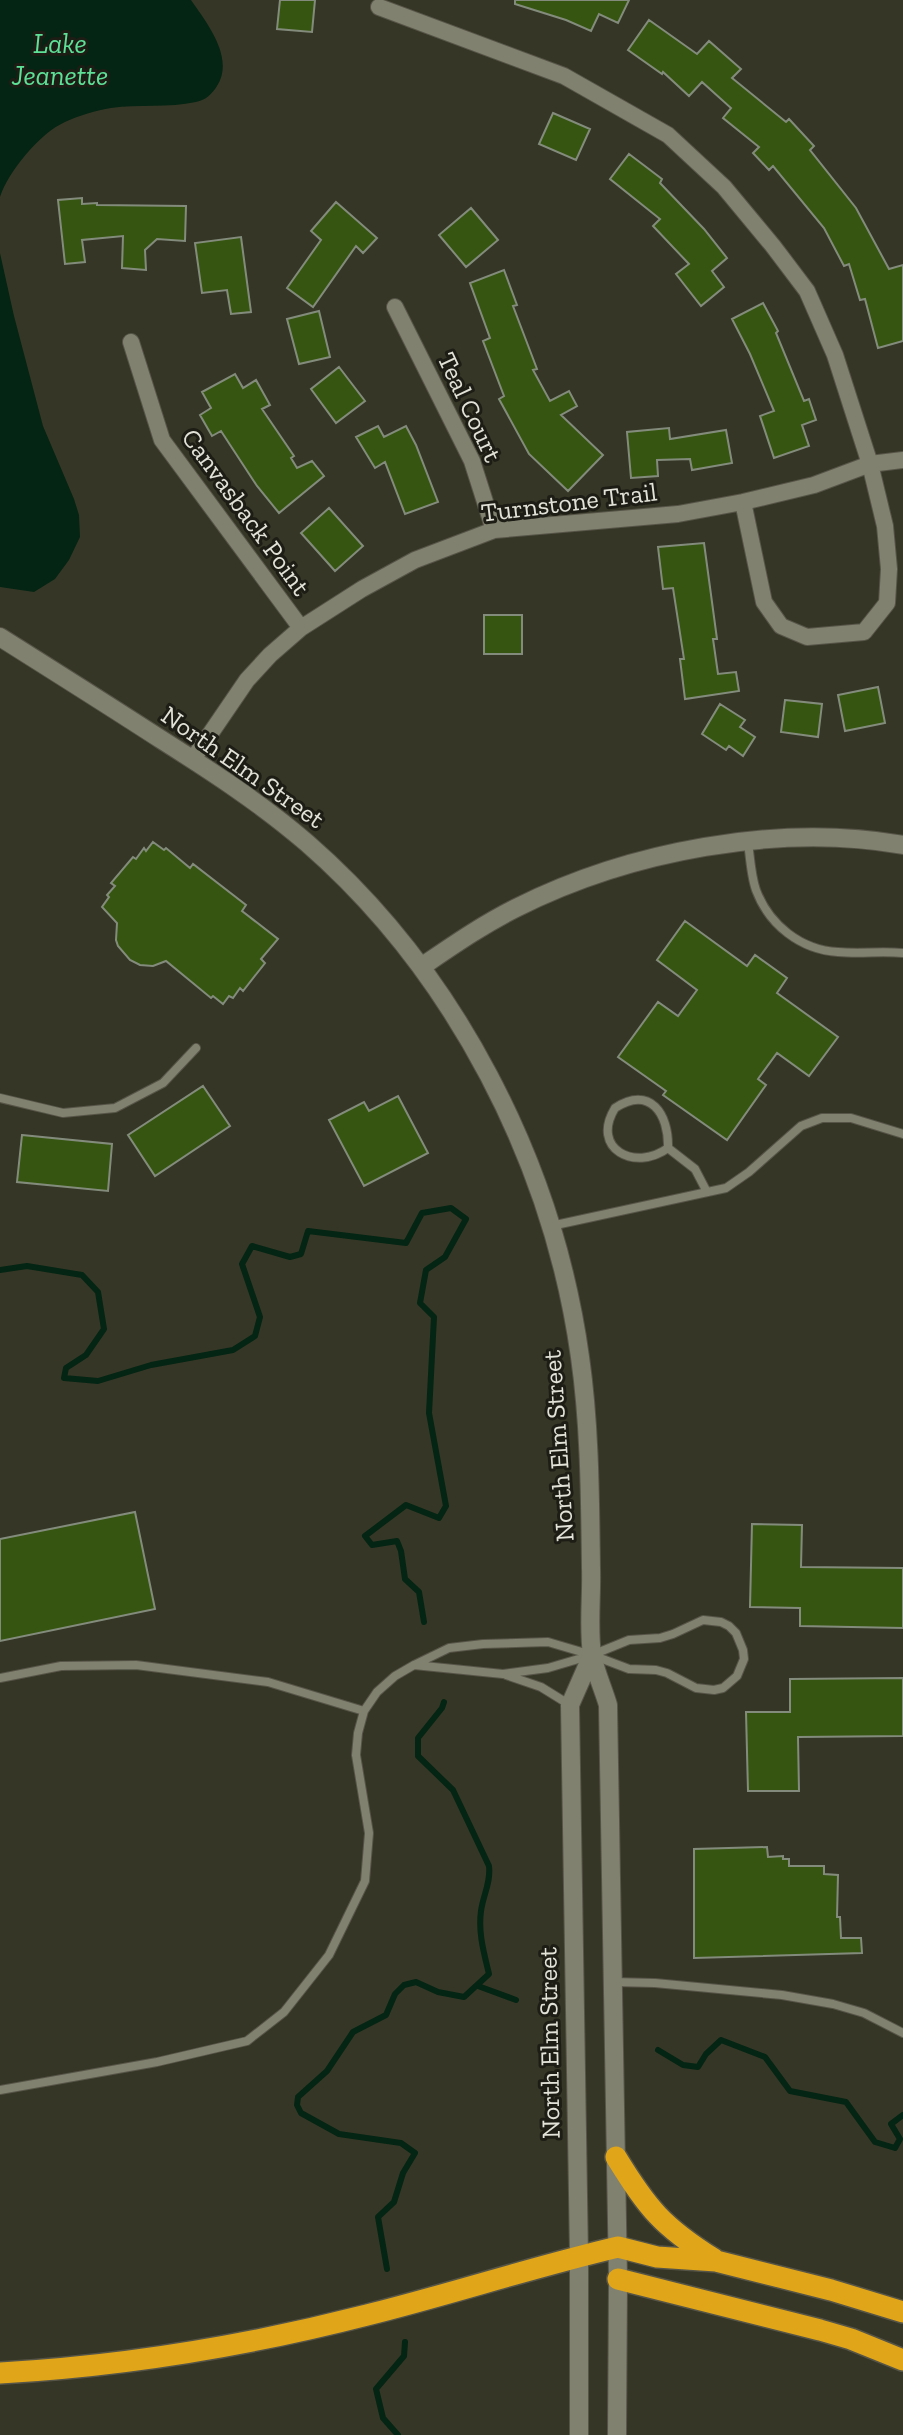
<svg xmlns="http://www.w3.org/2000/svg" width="903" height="2435" viewBox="0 0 903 2435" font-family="'Zilla Slab',serif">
<rect width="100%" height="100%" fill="#363626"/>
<path fill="#042513" d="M0 0H191C207 23 235 58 217 86 212 94 206 100 196 102 169 108 139 104 111 108 97 110 78 116 65 122 40 133 8 172 0 197Z
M0 253 14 316 43 426 74 499 79 515 80 537 69 560 55 579 34 592 0 587Z"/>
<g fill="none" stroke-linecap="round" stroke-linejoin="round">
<path stroke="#042513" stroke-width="6" d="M0 1270 27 1266 82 1275 98 1292 104 1329 86 1355 66 1368 64 1378 98 1381 151 1365 233 1350 255 1336 260 1317 242 1264 252 1246 290 1257 301 1254 308 1231 406 1243 422 1213 451 1208 466 1219 445 1257 426 1270 420 1303 434 1317 429 1413 446 1506 439 1518 406 1505 365 1536 372 1545 397 1541 401 1551 405 1579 419 1592 424 1622
M478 1986 516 2000
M658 2050 683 2065 698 2067 706 2054 721 2040 765 2057 790 2091 846 2102 875 2142 895 2148 900 2139 891 2124 903 2115
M387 2269 378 2217 394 2202 403 2173 415 2153 401 2143 339 2134 301 2113 297 2105 298 2097 327 2071 353 2032 386 2015 395 1994 404 1985 416 1982 438 1992 464 1997 489 1974C484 1953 478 1933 481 1911 483 1895 491 1883 489 1866L453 1790 418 1756V1738L442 1708 444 1702
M398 2435 383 2418 376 2389 404 2356 405 2342"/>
</g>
<path fill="#365510" stroke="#838c7c" stroke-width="2" d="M280 0H315L312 32 277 29Z
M515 0H629L618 23 599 14 591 31 566 20 515 4Z
M649 20 697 54 709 41 741 69 732 78 786 122 789 119 814 146 810 150 856 208 889 269 903 265V341L878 348 865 299 860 300 849 264 844 266 824 228 773 166 769 170 753 153 759 147 723 118 731 108 702 82 689 96 663 72 662 74 628 50Z
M553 113 590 129 576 160 539 144Z
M629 154 662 179 660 183 704 229 727 258 712 271 724 287 701 306 676 274 689 264 653 226 660 219 610 179Z
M82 198V204L97 203V205L186 206 185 241 157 239 145 250 146 270 122 268 123 236 82 240 85 262 65 264 58 200Z
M336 202 377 238 363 253 356 246 313 307 287 288 321 240 311 231Z
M471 208 498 240 466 267 439 235Z
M241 237 251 312 231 314 227 290 202 293 195 243Z
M504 270 517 305 513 306 537 369 533 370 550 401 569 391 577 406 561 415 603 455 568 491 529 454 499 399 504 396 483 341 490 338 470 283Z
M763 303 778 331 776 333 804 401 809 399 816 420 802 425 809 446 774 458 760 416 774 411 750 354 732 319Z
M319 311 330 357 299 364 287 319Z
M339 367 365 401 336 423 311 389Z
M235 374 243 388 256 380 270 405 262 409 294 456 291 458 297 468 312 461 324 476 279 513 257 486 221 431 212 436 200 415 211 408 202 392Z
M378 426 384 437 406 426 416 445 438 502 405 514 385 462 375 468 356 437Z
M669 428 670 439 726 430 732 463 692 470 690 459 657 460 658 476 631 478 627 432Z
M329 508 363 546 335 571 301 533Z
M704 543 717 639H713L718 674 736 672 739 691 685 699 680 659H684L673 588 663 589 658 547Z
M484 615H522V654H484Z
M878 687 885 723 845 731 838 695Z
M785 700 822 704 818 737 781 732Z
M720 704 745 720 740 727 755 737 743 756 729 746 726 750 702 734Z
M153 842 164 850 166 848 190 868 193 864 246 905 242 911 278 939 261 959 265 963 243 991 240 988 233 998 229 996 223 1004 213 996 211 998 166 961 153 966 140 965 130 960 118 946 116 940 117 923 102 907 109 897 107 895 115 886 111 883 133 857 136 859 144 848 146 851Z
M685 921 747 966 755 955 787 978 777 993 838 1037 809 1076 777 1053 758 1079 766 1085 727 1140 663 1095 666 1091 618 1057 658 1002 678 1016 697 990 657 960Z
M203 1086 230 1126 155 1176 128 1135Z
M398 1096 428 1153 364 1186 329 1120 364 1102 369 1111Z
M22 1135 112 1144 108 1191 17 1182Z
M135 1512 155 1609 0 1641V1539Z
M752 1524 802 1525 801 1567 903 1568V1628L800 1626V1608L750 1607Z
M903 1678V1736L798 1737 799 1791H748L746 1712H790V1679Z
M767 1847 768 1857 783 1856V1859H789V1866H824V1874L838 1875 837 1917H840L841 1938H861L862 1953 694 1958V1849Z"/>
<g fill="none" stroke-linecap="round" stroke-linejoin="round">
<g stroke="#555447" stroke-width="10">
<path id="lane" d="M748 842C750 857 751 876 756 890 769 925 801 950 838 952 860 954 881 951 903 953
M0 1098 63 1113 115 1108 163 1083 196 1048
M668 1148C635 1172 590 1149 615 1108 650 1085 669 1114 668 1148L695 1169 707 1192
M551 1226 726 1188 749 1172 801 1126 822 1118H851L903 1134
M506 1675 541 1687 570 1705
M0 1678 61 1666 136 1665 268 1682 364 1711
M613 1982 655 1983 782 1995 833 2004 864 2013 903 2033
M0 2090 157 2062 247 2041 284 2012 329 1955 365 1881 369 1833 356 1755 358 1733 364 1711 377 1692 395 1676 414 1665 449 1648 483 1644 548 1642 592 1655 629 1669 656 1670 667 1673 696 1688 714 1690 723 1688 737 1676 744 1659 743 1650 736 1633 729 1626 721 1622 703 1620 673 1634 660 1638 629 1640 592 1655 548 1668 503 1674 414 1665"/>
</g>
<g stroke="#555447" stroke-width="18">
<path id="street" d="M379 7 564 76 668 135 724 187 773 246 807 291 835 355 870 464 885 526 889 569 887 603 864 632 807 637 781 626 764 602 743 502
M395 307 472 461 494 530
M131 342 162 440 301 628
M193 759 247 680 270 655 301 628 362 589 415 560 494 530 678 514 743 502 814 485 870 464 903 460"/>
</g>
<g stroke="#555447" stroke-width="20">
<path id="secondary" d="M0 637C54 671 108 705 162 740 211 771 262 804 307 843 455 972 553 1163 580 1357 590 1427 590 1498 591 1568 592 1596 588 1627 592 1654 595 1671 603 1688 608 1705L618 2279 617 2435
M421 967C452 946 482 925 516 908 629 851 778 823 903 845
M579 2435V2256L570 1705 592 1655"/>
</g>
<g stroke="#555447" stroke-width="24">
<path id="highway" d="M616 2157C647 2208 663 2227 714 2259
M618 2279 820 2330 851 2339 903 2360
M0 2373C124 2366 246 2346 367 2315 451 2294 533 2267 618 2247L657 2257 716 2261 831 2290 903 2312"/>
</g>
<use href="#lane" stroke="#81816f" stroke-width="8"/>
<use href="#street" stroke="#81816f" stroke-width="16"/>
<use href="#secondary" stroke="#81816f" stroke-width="18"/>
<use href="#highway" stroke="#e0a518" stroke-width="21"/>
</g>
<g text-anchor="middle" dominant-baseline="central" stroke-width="6" stroke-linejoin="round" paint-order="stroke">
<g font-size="26" fill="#e2e2d8" stroke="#1d1d16">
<text transform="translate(470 407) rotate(65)">Teal Court</text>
<text transform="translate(569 502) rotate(-7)">Turnstone Trail</text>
<text transform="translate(246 512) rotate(54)">Canvasback Point</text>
<text transform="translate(243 767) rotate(35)">North Elm Street</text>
<text transform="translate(558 1446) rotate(-94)">North Elm Street</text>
<text transform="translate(549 2043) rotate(-91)">North Elm Street</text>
</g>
<g font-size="28" font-style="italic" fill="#5de197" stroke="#1d1d16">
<text x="60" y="43">Lake<tspan x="60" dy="32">Jeanette</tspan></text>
</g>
</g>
</svg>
